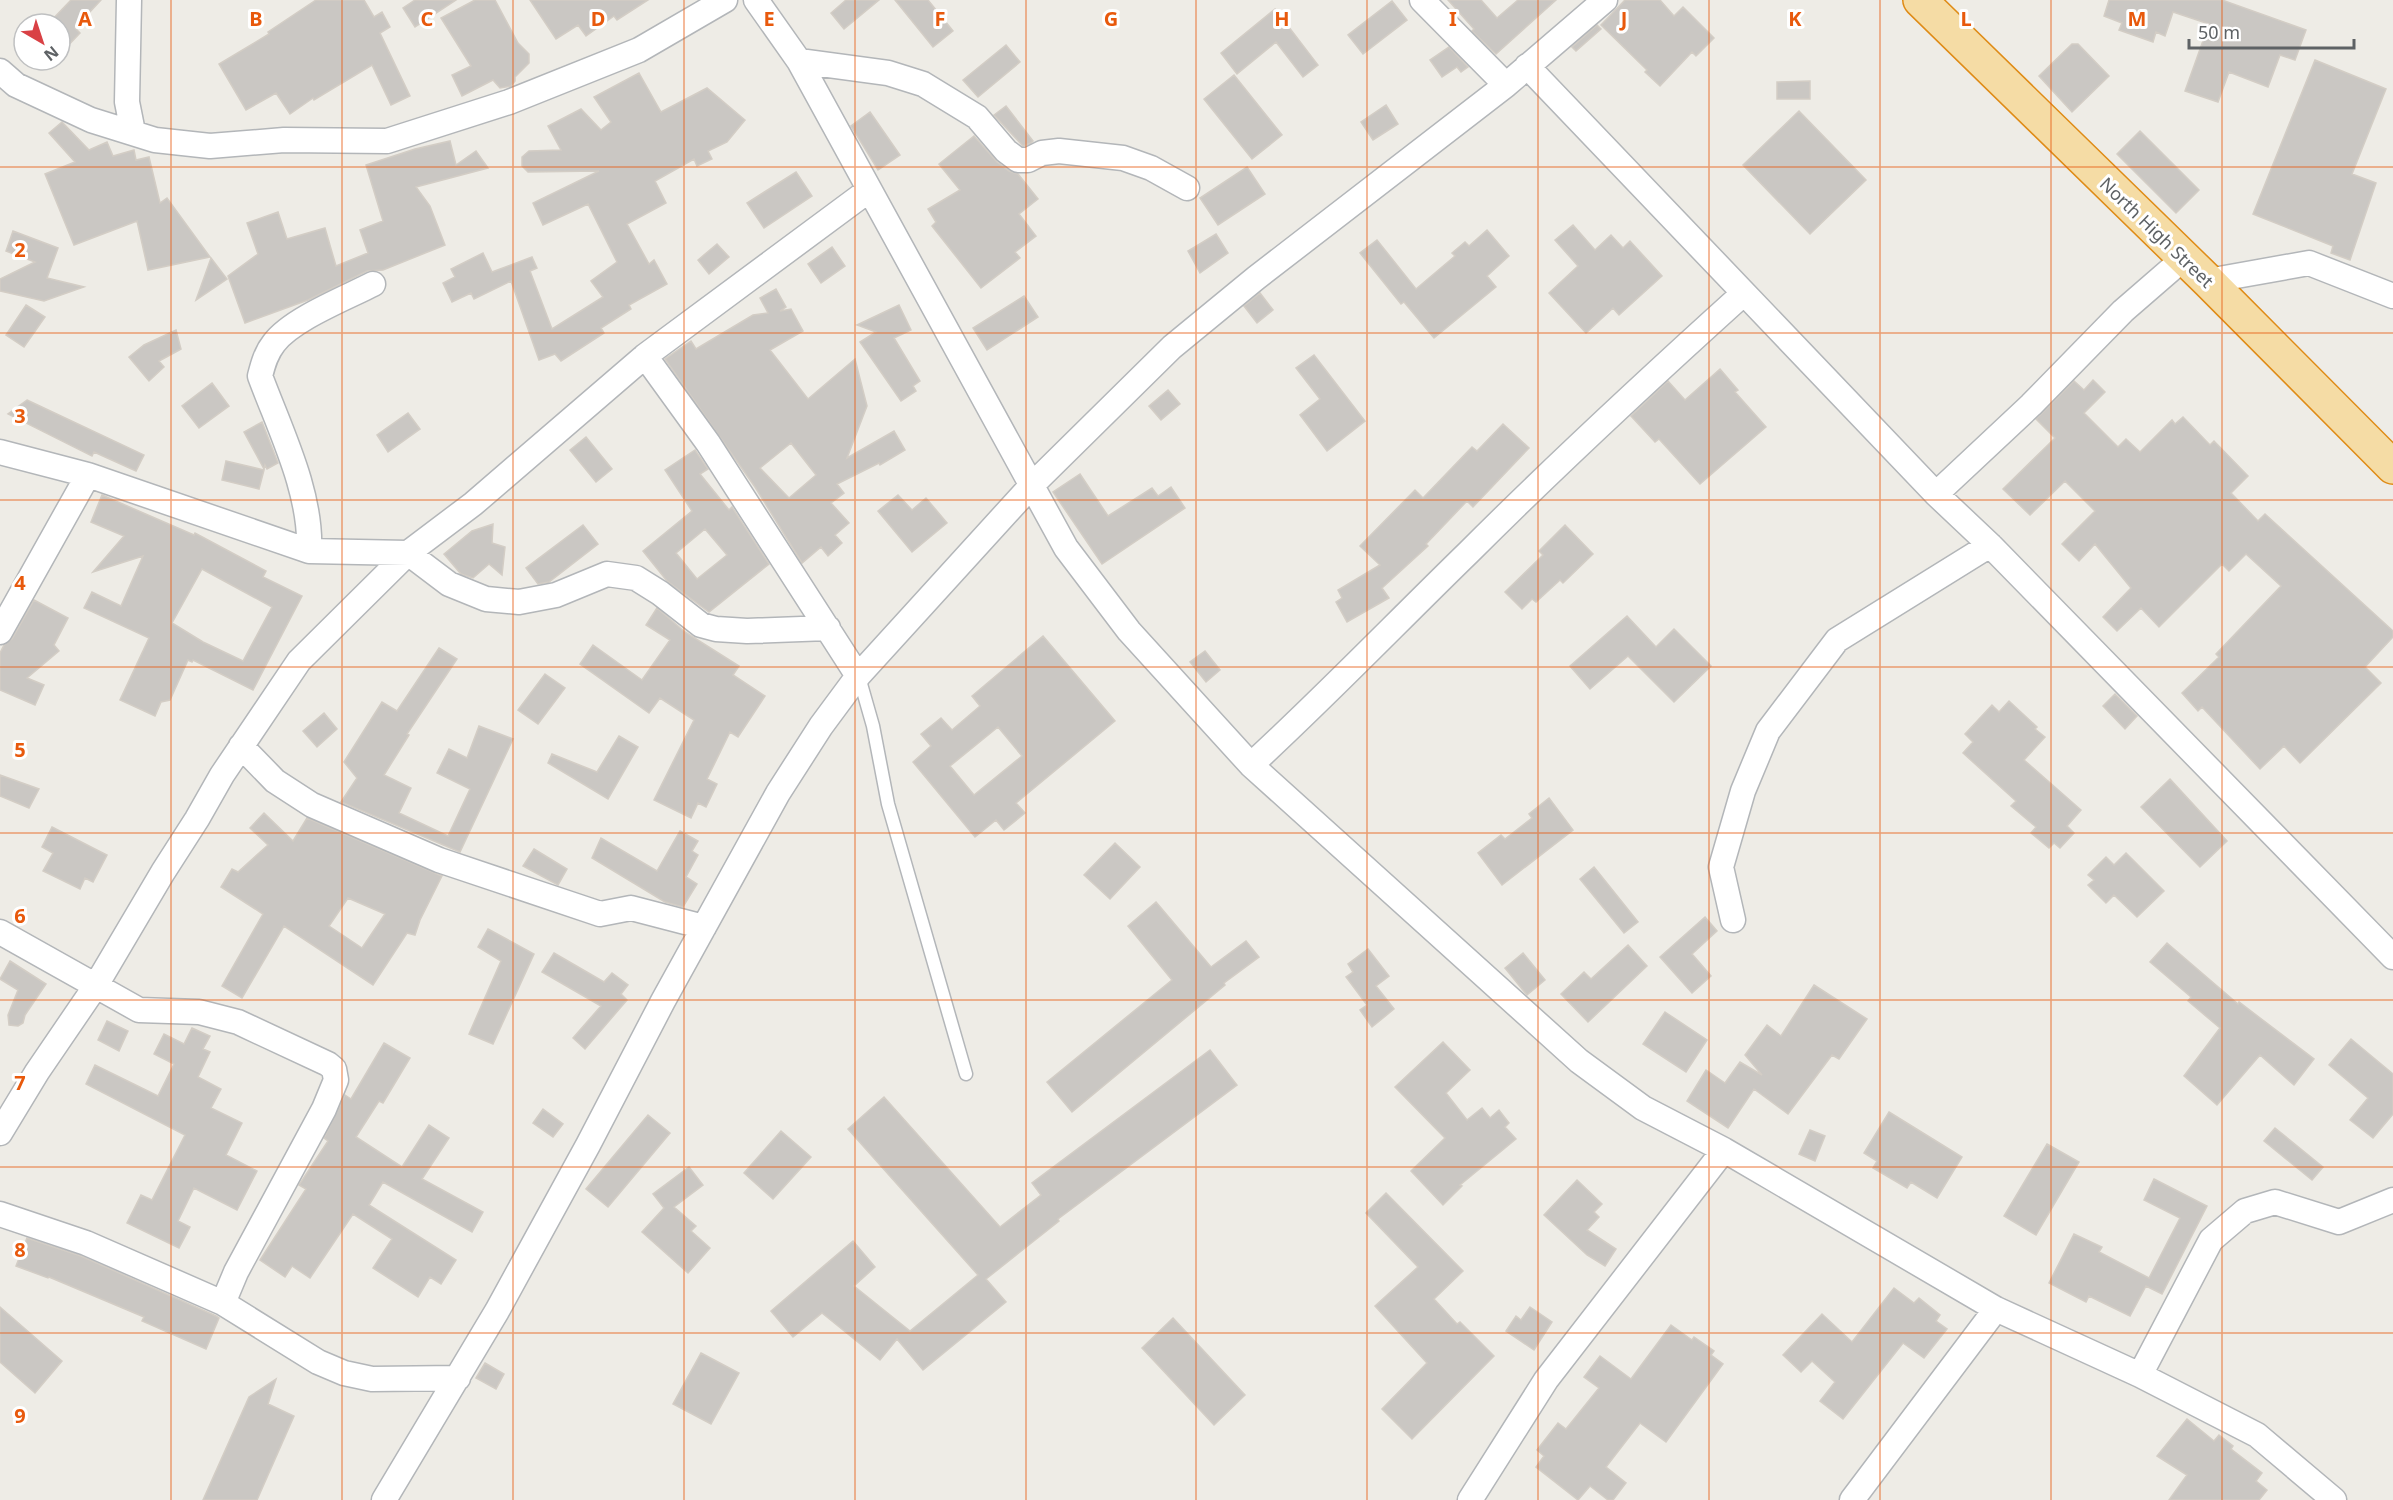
<svg xmlns="http://www.w3.org/2000/svg" width="2393" height="1500" viewBox="0 0 2393 1500" font-family="'Noto Sans',sans-serif">
<rect width="100%" height="100%" fill="#eeece6"/>
<path fill="#cac7c3" stroke="#d3cdc5" stroke-width="1.5" fill-rule="evenodd" d="M71 0H101L75 28 80 33 60 54V24H48Z
M316 0H364L374 17 382 12 390 27 380 33 410 96 391 105 372 65 314 100 313 98 290 114 276 93 246 110 219 64 269 34 268 32Z
M415 0H456L415 27 403 8Z
M475 0H495L518 43 529 54V63L515 77V81L511 86 500 88 493 80 462 96 452 75 471 66 441 18Z
M530 0H648L617 20 614 16 586 36 578 25 556 39Z
M846 0H879L844 29 831 13Z
M895 0H928L953 31 933 47Z
M1448 0H1481L1497 18 1518 0H1556L1496 54 1472 31 1474 29Z
M1625 0H1660L1674 16 1683 7 1714 38 1696 56 1692 52 1660 86 1645 72 1647 70 1601 25Z
M2109 0H2222L2306 30 2295 60 2280 55 2268 87 2229 72 2218 102 2185 91 2209 24 2173 12 2165 36 2156 32 2153 42 2119 30 2122 23 2104 16Z
M1392 1 1407 20 1363 54 1348 35Z
M1275 9 1318 65 1303 77 1276 42 1237 74 1221 53Z
M1597 25 1601 29 1576 51 1572 47Z
M2072 44H2078L2109 76 2072 112 2039 76Z
M1006 45 1020 62 978 97 963 80Z
M1449 47 1468 67 1461 72 1457 67 1442 77 1430 60Z
M2315 60 2386 89 2352 174 2376 183 2350 260 2331 253 2333 246 2253 214Z
M639 73 661 112 707 88 745 120 727 142 708 151 712 159 697 166 694 159 655 181 666 203 627 224 649 264 654 260 667 284 629 305 631 309 601 328 604 333 561 361 555 354 539 360 511 281 474 299 471 293 452 302 443 283 455 277 451 269 483 253 492 272 532 257 537 268 530 271 552 329 603 297 591 281 617 262 588 204 543 225 533 203 599 171 528 172 522 166V157L529 151 561 150 548 126 581 109 601 130 611 122 594 97Z
M1234 75 1282 135 1252 159 1204 99Z
M1810 81V99H1777V82Z
M1386 105 1398 124 1373 140 1361 122Z
M1006 106 1033 141 1031 143 1023 146 994 115Z
M1799 111 1866 180 1810 234 1743 165Z
M870 112 900 155 878 170 851 126Z
M62 122 89 150 107 142 113 156 134 150 136 160 149 157 160 203 167 198 210 257 148 270 137 221 74 245 45 174 75 162 49 133Z
M2140 131 2199 190 2176 213 2117 154Z
M974 136 997 162 1009 171 1018 174 1038 199 1019 214 1036 236 1015 252 1020 258 981 288 932 226 936 222 928 209 960 190 939 164Z
M450 141 456 165 476 151 488 168 416 187 430 206 445 245 383 270 367 271 308 300 245 323 228 276 258 254 247 223 278 212 287 239 325 228 336 266 368 253 360 230 383 221 366 165 415 149Z
M1247 167 1265 194 1218 225 1200 198Z
M796 172 812 196 764 228 747 203Z
M1573 225 1595 250 1611 235 1623 248 1630 241 1662 276 1619 315 1613 308 1586 333 1549 293 1578 266 1555 240Z
M1487 230 1509 256 1487 276 1496 287 1434 338 1404 302 1401 304 1360 253 1377 240 1416 289 1455 256 1452 253 1465 242 1469 246Z
M13 231 58 248 47 278 84 287 44 301 0 291V279L35 262 6 251Z
M1216 234 1228 253 1200 273 1188 251Z
M717 244 729 257 709 274 698 260Z
M832 247 845 266 821 283 808 264Z
M211 258 227 279 196 300Z
M776 289 786 307 780 311 791 309 803 331 770 350 808 399 855 359 867 406 847 458 894 431 905 450 880 465 879 463 837 484 844 493 831 503 849 523 835 535 842 543 828 556 821 547 802 563 755 487 665 359 691 341 696 349 753 315 768 313 760 298ZM791 443 816 475 789 498 760 468Z
M1260 293 1273 310 1257 323 1244 306Z
M1024 296 1038 317 987 350 973 328Z
M26 305 45 317 24 347 6 335Z
M899 305 911 330 894 338 920 381 913 386 916 391 901 401 860 342 876 332 857 325Z
M176 330 181 349 159 361 164 367 149 381 129 357 144 345Z
M1314 355 1365 421 1327 451 1300 415 1320 399 1296 368Z
M1720 369 1738 390 1735 392 1766 427 1700 484 1659 439 1655 442 1631 416 1668 381 1685 400Z
M2093 380 2105 392 2084 413 2118 447 2126 439 2140 452 2172 420 2175 424 2183 417 2210 445 2214 441 2248 476 2231 493 2258 521 2265 514 2393 631V637L2365 667 2381 683 2300 763 2284 746 2260 769 2202 707 2198 711 2182 693 2219 657 2216 654 2281 586 2246 554 2229 571 2222 564 2159 627 2141 608 2117 631 2103 617 2131 588 2095 544 2079 561 2062 544 2095 511 2065 481 2030 515 2003 489 2055 438 2036 419 2074 381 2084 390Z
M212 383 229 406 199 428 182 406Z
M1168 390 1180 404 1161 420 1149 406Z
M27 400 144 455 136 471 94 452 92 456 8 414Z
M408 413 420 429 388 452 377 435Z
M262 422 278 463 267 469 265 465 264 469 244 432Z
M1503 424 1529 448 1473 507 1467 501 1426 544 1428 546 1382 588 1389 598 1347 622 1336 602 1342 598 1338 590 1380 565 1360 546 1415 490 1423 498 1472 447 1477 451Z
M586 437 612 469 596 482 570 450Z
M695 450 708 469 700 474 729 510 732 507 769 564 709 612 667 581 643 551 692 511 665 470ZM705 529 727 555 697 579 676 553Z
M226 461 264 470 259 489 222 480Z
M1080 474 1108 516 1152 488 1158 496 1171 487 1185 508 1102 564 1053 492Z
M102 495 194 535 195 533 266 571 263 577 302 596 253 690 193 660 192 662 188 660 170 700 161 702 155 716 120 700 149 638 84 608 92 592 121 606 143 556 93 572 124 536 91 522ZM202 569 272 607 243 661 203 642 172 623Z
M898 495 912 510 926 498 947 523 912 552 878 511Z
M493 524 492 543 505 547 502 575 489 564 473 578 461 574 444 554 472 531Z
M583 525 598 544 549 582 538 584 526 568Z
M1565 525 1593 554 1563 583 1560 580 1536 602 1532 599 1522 609 1505 592 1543 555 1539 551Z
M34 600 68 618 54 645 59 651 27 678 44 685 35 705 0 690V653L4 645 12 639Z
M657 608 685 632 739 666 733 675 765 696 738 737 730 732 707 779 717 784 706 807 698 803 691 818 654 800 694 720 660 698 649 713 580 664 593 645 642 680 670 640 646 625Z
M1627 616 1656 647 1674 629 1711 666 1674 702 1628 656 1590 689 1570 666Z
M1043 636 1115 721 1016 803 1025 813 1004 830 996 820 975 837 913 762 931 746 921 734 941 718 952 730 980 706 972 696ZM998 727 1022 756 974 795 950 766Z
M439 648 457 659 407 734 409 735 384 775 411 788 399 813 448 836 470 789 437 773 449 749 467 758 479 726 513 739 460 852 341 802 357 778 344 762 382 702 397 711Z
M1205 651 1220 670 1206 682 1190 662Z
M545 674 565 688 538 724 518 710Z
M2115 694 2137 716 2125 729 2103 706Z
M2009 701 2037 727 2035 729 2045 737 2024 760 2081 810 2067 826 2074 833 2060 848 2054 843 2049 848 2031 833 2036 827 2011 806 2016 801 1963 753 1973 742 1965 734 1992 705 1999 712Z
M324 713 337 729 317 747 303 731Z
M619 736 638 747 608 799 548 763 552 754 597 772Z
M0 775 39 789 29 808 0 796Z
M2170 779 2227 841 2200 867 2141 807Z
M1549 798 1573 830 1502 885 1478 853 1501 835 1505 839 1532 818 1529 814Z
M264 813 293 841 307 818 442 876 420 920 415 935 407 933 373 985 284 926 242 998 222 986 263 914 221 887 232 869 238 872 268 845 250 828ZM348 898 385 914 362 948 329 926Z
M52 827 107 855 93 882 85 878 80 889 43 871 53 853 42 847Z
M680 831 698 841 692 851 698 855 686 877 697 884 683 907 665 902 592 858 601 838 657 871Z
M1115 843 1140 867 1110 899 1084 875Z
M534 849 567 869 558 885 523 866Z
M2126 853 2164 891 2137 917 2114 895 2106 903 2088 885 2094 880 2088 875 2106 857 2114 865Z
M1594 867 1638 922 1624 933 1580 879Z
M1156 902 1211 967 1246 941 1259 957 1224 983 1225 985 1072 1112 1047 1082 1172 980 1128 926Z
M1705 917 1717 931 1692 954 1711 976 1692 993 1660 957Z
M488 929 534 954 493 1044 469 1034 501 961 478 947Z
M2167 943 2238 1004 2239 1002 2314 1059 2294 1085 2260 1055 2217 1105 2184 1076 2220 1028 2188 1001 2191 997 2150 962Z
M1628 945 1647 966 1588 1022 1561 994 1584 972 1591 979Z
M1368 949 1389 976 1376 986 1394 1009 1372 1027 1360 1010 1367 1005 1346 977 1353 972 1348 964Z
M554 953 604 982 612 973 628 985 621 994 627 1000 585 1049 573 1038 601 1006 542 972Z
M1523 953 1545 980 1527 995 1505 968Z
M10 961 46 984 25 1015 23 1023 18 1026 9 1025 8 1015 18 990 0 979Z
M1814 985 1867 1019 1839 1059 1832 1055 1788 1114 1754 1089 1728 1128 1687 1101 1706 1070 1725 1083 1740 1062 1762 1075 1745 1055 1767 1025 1781 1036Z
M1665 1012 1707 1040 1686 1072 1643 1044Z
M107 1021 128 1031 119 1051 98 1040Z
M192 1028 210 1036 203 1049 210 1052 198 1077 221 1089 211 1108 242 1123 226 1155 257 1171 237 1210 194 1188 178 1221 190 1227 179 1248 127 1223 141 1195 152 1200 185 1135 86 1084 95 1065 158 1096 174 1064 154 1054 164 1034 184 1044Z
M2351 1039 2393 1074V1114L2373 1138 2350 1120 2368 1098 2329 1065Z
M1443 1042 1470 1070 1446 1093 1467 1120 1482 1108 1490 1118 1499 1110 1509 1123 1505 1127 1516 1139 1460 1185 1462 1186 1443 1205 1411 1171 1445 1138 1395 1087Z
M384 1043 410 1058 383 1103 379 1101 356 1137 402 1167 429 1125 449 1138 422 1179 483 1212 472 1232 383 1182 369 1205 456 1260 441 1284 430 1277 418 1297 373 1268 392 1239 353 1214 310 1278 292 1266 285 1277 260 1260 306 1189 299 1185 328 1141 324 1138 345 1095 351 1099Z
M1210 1050 1237 1085 1058 1219 1059 1221 986 1279 1006 1302 923 1370 897 1339 880 1360 822 1313 793 1337 771 1311 853 1241 875 1267 854 1286 910 1331 978 1275 848 1129 884 1097 1000 1227 1041 1195 1032 1183Z
M543 1109 563 1124 553 1137 533 1123Z
M1889 1112 1962 1157 1937 1198 1911 1182 1907 1188 1873 1168 1877 1161 1864 1153Z
M648 1115 670 1133 608 1207 586 1189Z
M2275 1128 2323 1167 2312 1180 2264 1141Z
M1810 1130 1825 1136 1815 1161 1799 1154Z
M781 1131 811 1157 773 1199 744 1173Z
M2047 1144 2079 1162 2036 1235 2004 1216Z
M689 1167 703 1185 674 1207 696 1226 691 1231 710 1248 688 1273 642 1232 664 1208 653 1194Z
M2154 1179 2207 1206 2162 1294 2146 1286 2130 1316 2089 1296 2086 1302 2049 1283 2074 1234 2102 1247 2099 1252 2149 1278 2180 1218 2144 1200Z
M1577 1180 1602 1204 1594 1212 1599 1217 1587 1230 1616 1249 1605 1266 1587 1255 1544 1215Z
M1386 1193 1463 1271 1434 1299 1457 1324 1460 1322 1494 1356 1412 1439 1382 1409 1427 1363 1375 1306 1418 1267 1366 1213Z
M27 1238 81 1256 216 1316 219 1318 206 1349 142 1321 144 1317 49 1277 48 1278 16 1266Z
M1894 1288 1914 1303 1919 1298 1940 1315 1936 1321 1947 1329 1924 1358 1903 1343 1843 1419 1820 1401 1835 1382 1812 1361 1801 1372 1783 1355 1822 1314 1852 1342Z
M0 1307 62 1361 35 1393 0 1362Z
M1530 1307 1552 1322 1534 1350 1506 1331 1516 1316 1521 1320Z
M1173 1318 1245 1395 1214 1425 1142 1348Z
M1671 1325 1692 1340 1694 1337 1714 1351 1711 1355 1723 1364 1666 1442 1640 1423 1606 1467 1626 1483 1613 1500H1608L1590 1486 1578 1500 1536 1467 1544 1456 1537 1450 1558 1423 1566 1429 1599 1388 1584 1377 1600 1356 1631 1379Z
M701 1353 739 1373 711 1424 673 1404Z
M485 1363 504 1374 496 1389 476 1378Z
M276 1379 268 1404 294 1416 257 1500H203L249 1397Z
M2187 1419 2214 1441 2219 1435 2233 1446 2231 1449 2262 1473 2256 1481 2267 1490 2259 1500H2169L2187 1475 2157 1456Z"/>
<g fill="none" stroke-linecap="round" stroke-linejoin="round">
<g stroke="#b3b6b9" stroke-width="15">
<path id="service" d="M859 677 873 726 888 804 966 1074"/>
</g>
<g stroke="#b3b6b9" stroke-width="27">
<path id="minor" d="M129 0 127 102 133 132
M756 0 799 61 1066 548 1129 631 1251 765 1579 1061 1643 1108 1724 1150 1996 1309 2140 1375 2257 1435 2334 1500
M1422 0 1506 85
M799 61 888 73 923 84 977 117 1006 151 1018 160H1028L1042 153 1059 151 1123 158 1151 168 1187 188
M0 71 16 85 91 120 155 140 210 146 284 140 387 141 509 102 639 50 725 0
M2208 281 2309 263 2393 296
M1744 293 1936 494 1990 545 2393 957
M645 356 708 443 858 676
M0 452 88 475 309 551 408 553 449 584 486 599 519 602 556 595 607 574 636 578 660 593 701 625 716 629 747 631 828 628
M1936 494 2031 405 2123 311 2183 259
M309 551C312 493 280 430 260 376 263 364 266 353 274 343 292 319 346 298 373 284
M0 632 88 475
M241 746 275 781 312 805 439 860 600 914 631 908 704 927
M1251 765C1326 696 1396 623 1469 552 1558 463 1651 377 1744 293L1527 66
M1733 920 1721 867 1743 791 1768 731 1837 640 1990 545
M0 932 139 1010 199 1012 238 1022 328 1064 334 1069 336 1080 324 1109 236 1272 223 1303
M0 1133 37 1072 95 987 163 872 197 819 222 775 299 661 408 553 473 504 645 356 869 190
M0 1214 86 1243 223 1303 318 1362 344 1373 372 1379 458 1378
M2140 1375 2211 1240 2245 1211 2275 1202 2339 1222 2393 1200
M384 1500 497 1311 588 1145 663 1001 778 793 821 726 858 676 1031 486 1172 347 1256 278 1506 85 1605 0
M1470 1500 1546 1380 1724 1150
M1852 1500 1996 1309"/>
</g>
<g stroke="#df8b16" stroke-width="36">
<path id="trunk" d="M1920 0 2208 281 2393 467"/>
</g>
<use href="#service" stroke="#fff" stroke-width="12"/>
<use href="#minor" stroke="#fff" stroke-width="24"/>
<use href="#trunk" stroke="#f5dca5" stroke-width="33"/>
</g>
<path fill="none" stroke="#e8590c" stroke-width="1.5" stroke-opacity="0.55" d="M171 0V1500M342 0V1500M513 0V1500M684 0V1500M855 0V1500M1026 0V1500M1196 0V1500M1367 0V1500M1538 0V1500M1709 0V1500M1880 0V1500M2051 0V1500M2222 0V1500M0 167H2393M0 333H2393M0 500H2393M0 667H2393M0 833H2393M0 1000H2393M0 1167H2393M0 1333H2393"/>
<g text-anchor="middle" dominant-baseline="central" stroke-width="6" stroke-linejoin="round" paint-order="stroke">
<g font-size="18" fill="#5e6265" stroke="#fff">
<text transform="translate(2157 232) rotate(44)">North High Street</text>
</g>
</g>
<g font-size="20" text-anchor="middle" font-weight="bold" fill="#e8590c" stroke="#fff" stroke-width="6" stroke-linejoin="round" paint-order="stroke">
<text x="85" y="26">A</text>
<text x="256" y="26">B</text>
<text x="427" y="26">C</text>
<text x="598" y="26">D</text>
<text x="769" y="26">E</text>
<text x="940" y="26">F</text>
<text x="1111" y="26">G</text>
<text x="1282" y="26">H</text>
<text x="1453" y="26">I</text>
<text x="1624" y="26">J</text>
<text x="1795" y="26">K</text>
<text x="1966" y="26">L</text>
<text x="2137" y="26">M</text>
<text x="20" y="257">2</text>
<text x="20" y="423">3</text>
<text x="20" y="590">4</text>
<text x="20" y="757">5</text>
<text x="20" y="923">6</text>
<text x="20" y="1090">7</text>
<text x="20" y="1257">8</text>
<text x="20" y="1423">9</text>
</g>
<g transform="translate(42 42) rotate(141)"><circle r="28" fill="#ffffff" stroke="#bfc0c1" stroke-width="1.5"/>
<path d="M0-4.5L10 22L0 15L-10 22Z" fill="#d94145"/>
<text y="-9" font-size="16" font-weight="bold" text-anchor="middle" fill="#5e6265">N</text>
</g>
<path d="M2189 39v9h165v-9" fill="none" stroke="#5e6265" stroke-width="3"/>
<text x="2198" y="39" font-size="18" fill="#5e6265" stroke="#ffffff" stroke-width="4.5" paint-order="stroke">50 m</text>
</svg>
